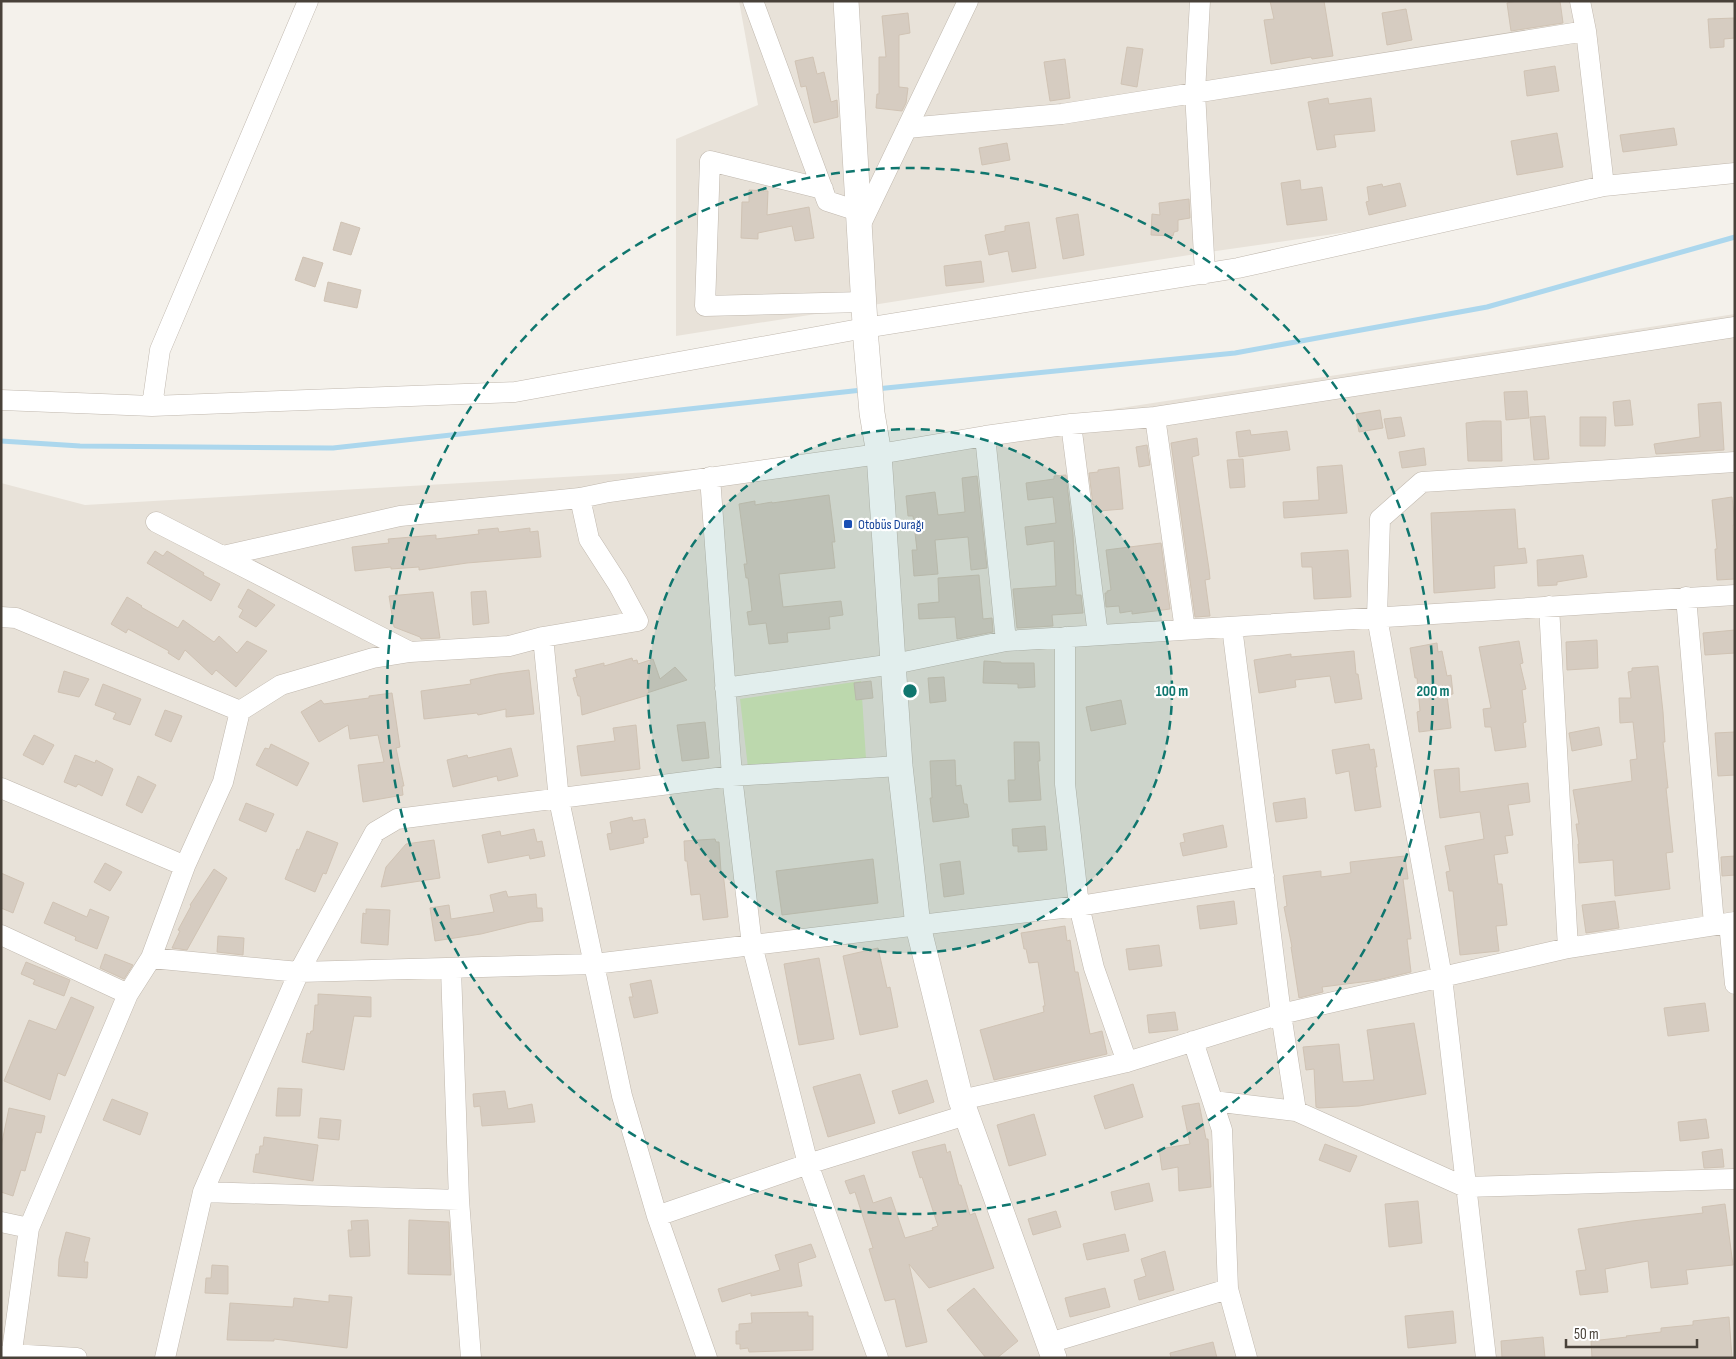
<svg xmlns="http://www.w3.org/2000/svg" width="1736" height="1359" viewBox="0 0 1736 1359" font-family="'Sofia Sans Condensed',sans-serif">
<rect width="100%" height="100%" fill="#f4f1eb"/>
<path fill="#e8e2d9" d="M739 1H1735V176L1202 253 676 336V139L758 105Z
M1735 314V1358H1V483L85 505 735 467Z"/>
<path fill="#d4e6b7" d="M861 681 866 759 748 768 740 699Z"/>
<g fill="none" stroke-linecap="round" stroke-linejoin="round">
<path stroke="#acd7ed" stroke-width="5" d="M876 389 1235 353 1487 307 1735 237
M1 441 80 446 333 448 862 390"/>
</g>
<path fill="#d6ccc1" stroke="#d0c3b4" d="M1270 1H1324L1333 56 1312 59 1311 57 1271 64 1264 20 1274 19Z
M1516 1H1560L1563 23 1511 31 1507 3Z
M1406 9 1412 40 1387 45 1382 13Z
M908 13 910 33 899 35V87L908 88 906 103 902 111 876 108 877 94H879V57H886L882 16Z
M1735 18V38L1724 39V47L1710 48 1708 19Z
M1127 47 1143 49 1137 87 1121 84Z
M813 57 817 74 824 72 831 102 837 100 838 117 814 123 806 86 801 87 795 61Z
M1065 59 1070 98 1050 101 1044 62Z
M1555 66 1559 91 1527 96 1524 71Z
M1328 98 1329 104 1371 98 1375 131 1334 135 1336 147 1317 150 1308 102Z
M1674 128 1677 145 1623 152 1620 135Z
M1557 133 1563 167 1517 175 1511 141Z
M1007 143 1010 160 982 165 979 148Z
M1300 180 1301 190 1322 187 1327 220 1287 225 1281 183Z
M1400 183 1406 206 1369 215 1366 202 1369 201 1367 187 1382 184 1383 187Z
M749 190 768 191 767 215 809 207 814 238 795 241 792 226 758 233V239L741 238 742 202H749Z
M1189 199 1190 218 1178 220V231L1174 232 1173 236 1151 235 1152 214 1160 215 1159 203Z
M1078 214 1084 255 1063 259 1056 218Z
M341 222 360 228 351 255 333 250Z
M1029 222 1036 268 1012 272 1008 251 989 255 985 235 1005 231V226Z
M303 257 323 263 315 287 295 280Z
M981 261 984 282 946 286 944 266Z
M328 282 361 290 357 308 324 301Z
M1527 391 1529 418 1506 420 1504 392Z
M1630 400 1633 425 1615 426 1613 402Z
M1721 402 1724 450 1656 454 1654 444 1700 437 1698 404Z
M1380 410 1383 428 1359 432 1356 414Z
M1545 416 1549 459 1534 460 1530 417Z
M1401 417 1405 436 1388 439 1384 419Z
M1580 417H1606L1605 446H1580Z
M1483 421H1501L1502 461H1468L1466 423Z
M1250 430 1251 435 1287 431 1290 450 1239 457 1236 432Z
M1197 438 1199 455 1192 457 1209 569 1210 579 1205 580 1210 616 1195 617 1171 443Z
M1147 445 1150 465 1139 467 1136 447Z
M1424 448 1426 465 1402 468 1399 452Z
M1243 459 1245 487 1230 488 1227 460Z
M1342 465 1347 513 1284 518 1283 502 1319 500 1317 467Z
M1119 467 1123 509 1099 511 1098 505H1093L1089 473 1098 472V470Z
M1066 475 1073 535 1076 595H1081L1083 613 1052 615 1053 626 1017 628 1013 589 1056 586 1054 541 1027 545 1025 527 1056 523 1053 497 1028 500 1026 483 1054 479V476Z
M977 476 987 568 971 570 968 537 935 540 938 574 914 576 912 550H917L913 516H908L906 496 935 492 938 515 965 512 962 478Z
M829 495 835 542H832L835 568 779 574 783 607 841 601 843 615 829 617 830 629 787 633 788 642 769 644 766 623 749 625 747 612 752 611 748 578H746L744 564H747L739 504 755 501V505L772 502V503Z
M1732 497 1735 525H1733L1735 579 1717 580 1715 549H1717L1712 500Z
M1515 509 1518 549 1525 548 1527 563 1494 566 1495 588 1434 593 1431 513Z
M498 528 499 532 530 528V532L538 531 541 557 467 563 419 570V567L391 569V567L355 571 352 547 389 543 388 539 436 535V539L479 534 478 530Z
M1161 543 1170 609 1132 614V611L1120 613 1119 606 1106 607 1105 593H1107V591L1111 590 1106 550Z
M1348 550 1351 597 1314 599 1312 567H1302L1301 553Z
M155 551 163 556 167 551 204 573 203 575 220 584 211 601 147 563Z
M1583 555 1587 577 1557 582V585L1538 586 1537 560Z
M979 575 983 619 992 618 993 632 957 639 955 617 919 619 918 604 939 602 938 578Z
M248 589 275 605 256 627 239 617 243 610 238 607Z
M486 591 489 623 473 625 471 592Z
M433 592 440 638 421 639 420 637 394 627 389 596Z
M127 597 142 606 141 607 178 628 183 620 214 642 219 636 237 653 247 641 267 651 236 687 216 670 212 675 185 650 179 660 168 653 169 651 128 629 126 633 111 624Z
M1735 630V653L1705 655 1703 633Z
M1597 640 1598 668 1567 670 1566 642Z
M1519 641 1523 663 1520 664 1526 689 1522 690 1526 722 1523 723 1526 747 1495 751 1491 727H1485L1483 709 1491 708 1479 647Z
M1437 643 1438 652 1442 651 1447 676 1451 675 1453 694 1447 695 1451 728 1419 732 1417 712 1420 711 1417 678H1415L1410 648Z
M1354 651 1356 674H1358L1362 699 1335 703 1330 676 1295 680 1296 687 1259 693 1254 660 1291 654V657Z
M632 658 633 661 637 660 638 664 653 659 660 679 675 667 687 680 647 693 648 695 582 715 580 696H578L573 678 577 677 575 670 604 663V666Z
M984 661 1001 662V663H1034L1035 687 1018 688V684L983 683Z
M1658 666 1663 712 1665 742H1663L1668 788H1666L1673 852 1666 853 1670 889 1615 896 1613 860 1579 863 1578 844H1579L1576 824H1579L1573 790 1632 781 1630 760 1637 759 1633 722 1620 723 1619 698H1631L1628 672 1632 671V668Z
M529 670 534 714 506 717V709L478 715 477 713 424 719 421 691 471 684 470 680 498 674Z
M64 671 89 679 79 697 58 692Z
M944 677 946 701 930 703 928 678Z
M871 681 873 698 856 700 854 683Z
M103 684 141 699 130 725 113 719 116 713 95 705Z
M392 693 400 747 396 748 404 786H402L403 795 363 802 358 765 384 762 378 735 350 739 348 725 319 742 301 712 321 700 324 704 369 698V696Z
M1121 700 1126 724 1091 731 1086 707Z
M165 710 182 716 171 742 155 735Z
M705 722 709 758 682 761 677 725Z
M636 725 640 769 581 776 577 746 615 741 613 728Z
M1599 727 1602 745 1572 751 1569 733Z
M1735 732V775L1718 776 1715 733Z
M34 735 54 745 43 765 23 755Z
M1014 742H1039L1040 761H1038L1041 800 1009 802 1008 780H1015Z
M271 744 309 763 297 786 256 765 265 748 269 749Z
M1369 744 1370 750 1374 749 1377 767H1375L1381 807 1355 811 1349 771 1336 774 1332 750Z
M511 748 518 776 498 781 497 776 453 787 447 760 467 755 468 758Z
M75 755 95 763 96 760 113 769 102 796 78 784 76 787 64 782Z
M955 760 956 786 961 785 964 804H967L969 817 933 822 930 798H932L930 761Z
M1459 768 1460 792 1528 783 1530 802 1508 805 1513 835 1505 836 1508 853 1494 855 1498 884H1502L1507 925 1496 926 1499 951 1460 955 1453 891H1449L1446 872 1450 871 1445 846 1484 839 1480 812 1440 818 1434 770Z
M138 776 156 785 142 813 126 805Z
M1305 798 1307 818 1276 822 1273 803Z
M246 803 274 814 266 832 239 820Z
M632 817 633 821 645 819 648 837 643 838 644 843 610 850 607 834 612 833 610 822Z
M1223 825 1227 847 1183 856 1180 843 1185 842 1183 834Z
M1045 826 1047 850 1018 852V846H1013L1012 829Z
M534 829 537 842 542 841 545 856 530 859 529 855 488 863 482 835 500 831 501 836Z
M307 831 338 843 326 874 323 873 315 892 285 879 297 849 299 850Z
M715 839 716 842H719L721 872H723L728 917 703 920 700 894 691 895 687 861H685L684 841Z
M434 840 440 878 381 887 386 867 406 844Z
M1405 856 1408 879H1403L1411 939H1407L1411 972 1378 980 1322 987 1323 992 1299 998 1291 947H1292L1284 907 1287 906 1283 876 1321 871V877L1351 873 1350 862Z
M1735 856V875L1722 876 1721 857Z
M873 859 878 903 782 915 776 871Z
M960 861 964 894 944 897 940 864Z
M105 863 122 872 110 891 94 882Z
M214 869 227 878 187 950 172 948 180 931 178 930 191 906 190 905Z
M1 873 24 883 13 913 1 908Z
M506 891 508 897 536 894 537 908H542L543 921 530 922 481 934 435 941 430 908 449 905 451 919 494 912 490 895Z
M1234 901 1237 924 1200 929 1197 906Z
M1615 901 1619 928 1586 933 1582 905Z
M53 902 87 917 90 909 109 917 97 949 75 940 76 937 44 923Z
M366 909 390 910 388 945 361 943 363 913 366 914Z
M1065 926 1067 941 1070 940 1075 972H1078L1090 1034 1102 1031 1107 1054 994 1080 980 1030 1044 1012 1043 1006H1045L1038 962 1029 963 1026 949H1024L1021 933Z
M218 936 244 938 243 955 217 952Z
M1159 945 1162 966 1129 970 1126 949Z
M878 948 887 988 890 987 898 1027 860 1035 843 956Z
M105 954 133 965 124 979 100 968Z
M819 958 834 1039 799 1045 784 964Z
M26 962 70 980 64 996 33 984 35 980 21 974Z
M651 980 658 1013 634 1018 629 997H633L630 984Z
M318 994 371 997V1017L354 1016 344 1070 302 1062 307 1033 310 1034 311 1031H313L315 1005H318Z
M71 997 94 1007 65 1076 58 1073 50 1100 4 1081 29 1020 56 1030Z
M1705 1003 1709 1031 1668 1036 1664 1008Z
M1175 1012 1178 1030 1149 1033 1147 1015Z
M1414 1023 1426 1094 1359 1106 1319 1108 1316 1107 1314 1069 1306 1070 1303 1047 1339 1044 1343 1082 1374 1080 1367 1030Z
M860 1074 875 1123 828 1137 813 1087Z
M927 1080 934 1102 899 1114 892 1091Z
M1133 1084 1143 1117 1105 1129 1094 1096Z
M278 1088 302 1089 300 1116H276Z
M505 1091 508 1109 532 1104 535 1122 482 1126 480 1106 474 1107 473 1094Z
M112 1099 148 1113 140 1135 103 1120Z
M1199 1103 1206 1139H1208L1211 1187 1179 1191 1178 1167 1162 1170 1159 1149 1190 1144 1182 1106Z
M9 1108 45 1116 41 1133 36 1132 25 1171 21 1170 13 1196 1 1192V1147Z
M1034 1114 1046 1155 1009 1166 997 1125Z
M320 1118 341 1120 339 1140 318 1138Z
M1706 1119 1709 1138 1680 1141 1678 1122Z
M264 1137 318 1145 313 1181 253 1172 256 1154H259L260 1146H263Z
M945 1144 947 1153 950 1151 959 1185H961L970 1215 975 1213 994 1268 929 1288 909 1264 927 1342 906 1347 895 1299 885 1301 869 1249 873 1248 855 1192 850 1194 845 1181 864 1175 873 1203 891 1197 905 1238 933 1230 932 1228 938 1226 922 1177 920 1178 912 1152Z
M1325 1144 1357 1156 1350 1172 1319 1160Z
M1722 1149 1724 1167 1704 1168 1702 1152Z
M1149 1183 1153 1201 1115 1210 1111 1192Z
M1418 1201 1422 1243 1389 1247 1385 1204Z
M1725 1204 1733 1265 1686 1270 1688 1284 1651 1288 1648 1261 1605 1269 1608 1292 1580 1295 1576 1271 1586 1270 1578 1229 1632 1221 1703 1213 1702 1207Z
M1056 1211 1061 1227 1033 1235 1028 1219Z
M368 1220 370 1256 350 1257 348 1230H352L351 1221Z
M409 1220 449 1222 451 1275 408 1274Z
M66 1232 90 1238 84 1262H88L87 1278 58 1276 59 1259Z
M1125 1234 1129 1251 1087 1260 1083 1244Z
M811 1244 816 1257 798 1263 802 1286 751 1296V1293L722 1302 718 1289 780 1270 775 1255Z
M1165 1251 1174 1290 1139 1300 1134 1280 1146 1276 1141 1259Z
M212 1265 228 1266V1294L205 1293 206 1278H211Z
M974 1288 1018 1341 997 1358H986L947 1310Z
M1105 1288 1110 1307 1070 1317 1065 1298Z
M329 1295 352 1297 347 1348 274 1339V1341L227 1340 230 1303 293 1307 294 1298 329 1302Z
M1453 1311 1456 1343 1408 1348 1405 1316Z
M808 1312V1316H813V1350L749 1352 748 1348 740 1349V1344H736V1331H739V1324L752 1323 751 1313Z
M1729 1317 1732 1358H1592L1591 1341 1627 1337 1626 1336 1661 1332V1328L1693 1325V1321Z
M1543 1337 1545 1358H1502L1501 1341Z
M1213 1342 1217 1358H1171L1170 1353Z"/>
<g fill="none" stroke-linecap="round" stroke-linejoin="round">
<g stroke="#c0b8ae" stroke-width="21">
<path id="minor" d="M753 1 827 201 858 211
M1200 1 1195 92 1205 274
M1580 1 1586 31 1604 186
M907 128 1062 114 1586 31
M823 189 710 161 705 306 864 302
M859 228 968 1
M1 400 152 406 515 392 865 328 1238 268 1604 186 1735 173
M152 406 160 350 308 1
M1155 417 1185 630
M1071 424 1098 635
M985 436 1006 641
M710 477 732 776 752 945 808 1164 878 1358
M156 522 410 652
M223 556 400 516 580 498 609 492 879 454 985 436 1071 424 1155 417 1735 327
M1686 597 1714 924
M1549 606 1568 948
M1 617 16 618 240 711 281 685 373 658 410 652 509 646 543 637 638 621 618 584 589 539 580 498
M1232 627 1281 1014 1296 1111
M543 637 559 800 622 1096 657 1216 707 1358
M1065 637V784L1079 906 1094 968 1127 1062
M725 688 894 664 1006 641 1735 595
M1 788 185 866
M1729 923 1735 984
M1 935 128 994
M151 958 299 972 594 964 1079 906 1264 876
M451 969 459 1200 471 1358
M1193 1041 1222 1130 1228 1289 1247 1358
M961 1100 1127 1062 1281 1014 1568 948 1735 922
M1213 1101 1296 1111 1465 1187 1735 1179
M203 1192 459 1200
M657 1216 808 1164 966 1115
M1 1222 29 1228
M1049 1343 1228 1289
M1 1356 11 1354 77 1358
M11 1358 29 1228 128 994 151 958 185 866 223 782 240 711
M165 1358 203 1192 299 972 375 832 397 819 732 776 900 766
M1486 1358 1442 977 1377 617 1380 519 1422 482 1735 462"/>
</g>
<g stroke="#c0b8ae" stroke-width="26">
<path id="tertiary" d="M846 1 866 341 872 413 879 454 900 766 918 926 961 1100 1054 1358"/>
</g>
<use href="#minor" stroke="#fff" stroke-width="20"/>
<use href="#tertiary" stroke="#fff" stroke-width="25"/>
</g>
<circle cx="910" cy="691" r="262" fill="#0f766e" fill-opacity=".12"/>
<g fill="none" stroke="#0f766e" stroke-width="2.5" stroke-dasharray="9 6">
<circle cx="910" cy="691" r="262"/>
<circle cx="910" cy="691" r="523"/>
</g>
<rect fill="#1a4fb4" stroke="#fff" stroke-width="2" x="843" y="519" width="10" height="10" rx="2.5"/>
<g text-anchor="middle" dominant-baseline="central" stroke-width="4.5" stroke-linejoin="round" paint-order="stroke">
<g font-size="14" fill="#164399" stroke="#fff" text-anchor="start">
<text x="858" y="524">Otobüs Durağı</text>
</g>
</g>
<circle cx="910" cy="691" r="8" fill="#0f766e" stroke="#fff" stroke-width="2.5"/>
<g font-size="15" text-anchor="middle" font-weight="bold" fill="#0f766e" stroke="#fff" stroke-width="4.5" stroke-linejoin="round" paint-order="stroke">
<text x="1172" y="696">100 m</text>
<text x="1433" y="696">200 m</text>
</g>
<rect width="1736" height="1359" fill="none" stroke="#484139" stroke-width="5"/>
<path d="M1566 1339v8h131v-8" fill="none" stroke="#484139" stroke-width="2.5"/>
<text x="1574" y="1339" font-size="15" fill="#484139" stroke="#ffffff" stroke-width="4" paint-order="stroke">50 m</text>
</svg>
